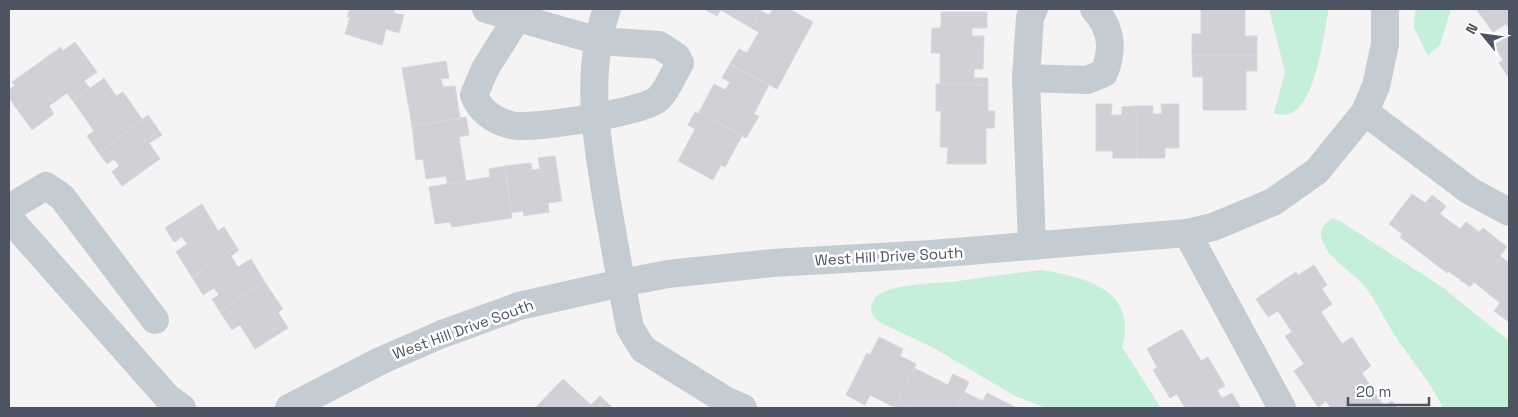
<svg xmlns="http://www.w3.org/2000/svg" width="1518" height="417" viewBox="0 0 1518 417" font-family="'Space Grotesk',sans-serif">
<rect width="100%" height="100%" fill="#f5f3f3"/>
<path fill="#c5efd9" d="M1269 9H1329C1323 33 1315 130 1274 113L1285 72Z
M1415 9H1451L1440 45 1428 56 1414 28Z
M1332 218 1340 221 1442 287 1509 341V408H1443C1431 382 1410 359 1394 334 1384 319 1377 302 1366 288 1353 272 1329 260 1322 240 1318 230 1325 223 1332 218Z
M1042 270C1086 278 1138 289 1122 347L1161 408H1047L1015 396 932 347 881 323C874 318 869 313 872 304 877 282 939 284 958 281 986 277 1014 273 1042 270Z"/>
<path fill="#d0d1d7" stroke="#d7d8dd" d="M350 9H395L393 13 404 15 399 33 386 29 382 45 345 34 350 17H347Z
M704 9H762L751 28 721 10 717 16Z
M773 9H789L813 22 777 89 730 64 739 49 747 53 759 32 751 28 761 11 769 15Z
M1201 9H1245V36H1257V55H1192V34H1201Z
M1476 9H1509V29L1506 24 1493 32Z
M941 12H987V28H972V36H984L983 69H974V78H988V85L940 84V53H931L932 28H941Z
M1509 35V78L1499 63 1503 60 1494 45Z
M75 42 97 72 84 81 90 88 73 101 67 93 49 106 54 114 32 130 9 98V90L15 85 12 82 61 47 63 51Z
M1192 55H1257V71H1246V110H1203V77H1193Z
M446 61 449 78 441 79 443 87 455 86 460 119 412 126 402 68Z
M730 64 769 85 754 114 759 116 746 138 699 112 714 84 725 90 730 82 722 78Z
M104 78 116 96 123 92 142 119 99 153 87 136 94 131 73 101Z
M936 84 988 85V111H995L994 128H986V164H947L948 147H940L941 111H936Z
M1096 104H1112L1111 115H1122V107L1136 106 1137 158H1113V151H1096Z
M1161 104H1179V148H1165V158H1137L1136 106H1153V114H1162Z
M695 112 698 114 699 112 742 136 725 167 721 165 713 180 678 161 695 129 688 125Z
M148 115 162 135 149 143 160 159 122 186 112 172 119 166 114 159 107 164 99 153Z
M466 117 469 135 459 137 466 181 447 185 446 176 426 179 423 159 416 160 412 126Z
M555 156 562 201 548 203 549 212 524 216 523 211 511 213 505 166 531 163 532 170 540 169 538 158Z
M505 166 512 218 452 227 450 222 435 224 429 187 490 177 489 169Z
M1412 194 1425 203 1432 195 1446 206 1440 214 1460 229 1466 222 1479 232 1483 228 1507 247 1500 256 1509 263V322L1494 311 1500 303 1474 282 1470 287 1448 271 1447 273 1400 237 1402 234 1389 224Z
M202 204 218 231 224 227 236 246 192 277 176 252 187 244 182 237 174 242 165 228Z
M236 246 239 250 231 256 238 267 251 259 264 281 220 312 212 299 219 295 214 288 203 295 192 277Z
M1314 265 1327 285 1322 289 1332 304 1321 312 1342 344 1352 337 1371 366 1362 373 1384 406 1392 401 1397 408H1331L1326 401 1318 407 1294 371 1304 364 1285 336 1292 332 1278 311 1268 317 1256 299 1296 272 1298 275Z
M264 281 283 309 278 312 288 328 255 349 240 325 232 330 220 312Z
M1182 329 1201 361 1208 357 1225 386 1217 390 1222 398 1232 393 1241 408H1185L1177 394 1170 398 1153 370 1157 367 1147 349Z
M879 337 903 349 900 356 916 364 894 407 870 395 865 405 846 395 867 353 870 355Z
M914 368 948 385 953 374 969 382 957 408 894 407Z
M563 379 591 405 600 396 613 408H535Z
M964 392 983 401 987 393 1017 408H957Z"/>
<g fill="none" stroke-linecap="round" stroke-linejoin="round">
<path stroke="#c4ccd3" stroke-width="28" d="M486 9 599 41 659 45 677 57 680 63C674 73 667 91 658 99 644 112 531 130 511 125 494 121 480 111 474 95L485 69 517 18
M607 9C584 73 597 143 608 208 615 248 622 288 630 328L643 349 725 400 743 408
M1026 78 1087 80 1104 73C1114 49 1112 29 1094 9
M1365 112 1470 191 1509 212
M9 208 46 186 62 197 155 320
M9 218 168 398 182 408
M1187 233 1282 408
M1032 246 1026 78 1030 17 1034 9"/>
<path stroke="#c4ccd3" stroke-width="28" d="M289 408 380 361 442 334 519 306 621 283 668 274 772 263 932 254 1187 233 1213 227 1273 202 1317 171 1365 112 1376 86 1385 44V9"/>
</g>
<g text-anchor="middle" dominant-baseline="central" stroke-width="5" stroke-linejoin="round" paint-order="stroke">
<g font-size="15" fill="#4b5460" stroke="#fff">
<text transform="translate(889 256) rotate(-3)">West Hill Drive South</text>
<text transform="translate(463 329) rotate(-20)">West Hill Drive South</text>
</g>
</g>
<rect width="1518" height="417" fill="none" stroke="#4b5460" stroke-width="20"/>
<g transform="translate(1483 35) rotate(299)" stroke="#ffffff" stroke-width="4" paint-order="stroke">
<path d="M0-4L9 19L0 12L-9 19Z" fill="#4b5460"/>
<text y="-8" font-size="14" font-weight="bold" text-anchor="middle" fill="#4b5460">N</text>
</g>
<path d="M1348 397v8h81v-8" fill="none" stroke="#4b5460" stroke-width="2.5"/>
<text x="1356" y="397" font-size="15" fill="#4b5460" stroke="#ffffff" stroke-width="4" paint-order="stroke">20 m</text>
</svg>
